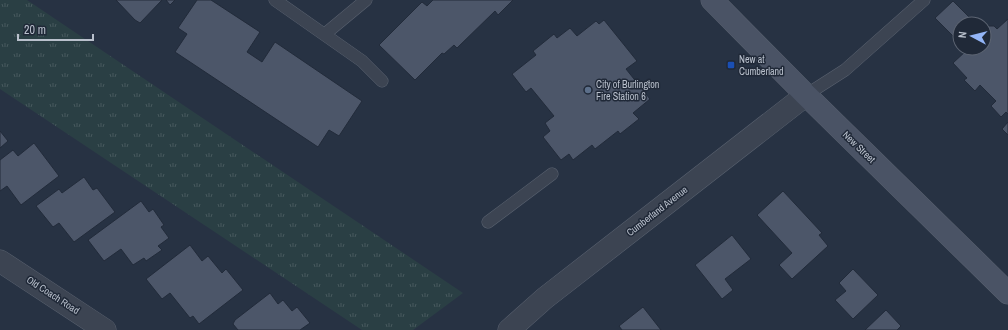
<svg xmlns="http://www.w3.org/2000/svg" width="1008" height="330" viewBox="0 0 1008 330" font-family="'Archivo Narrow',sans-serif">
<defs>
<pattern id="grass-tufts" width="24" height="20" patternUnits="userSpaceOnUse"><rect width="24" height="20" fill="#2a3f44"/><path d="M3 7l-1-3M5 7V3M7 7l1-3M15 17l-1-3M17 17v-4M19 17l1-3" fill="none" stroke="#47595e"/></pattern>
</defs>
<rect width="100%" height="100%" fill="#273243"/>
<path fill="url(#grass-tufts)" d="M0 0H27L463 293 413 330H362L0 89Z"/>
<path fill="#4c5669" stroke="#222b3a" d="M116 0H162L140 23 135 20Z
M166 0H175L170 5Z
M197 0H211L260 32 247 52 262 62 275 42 362 101 339 136 329 130 318 147 175 52 187 34 178 28Z
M433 0H513L498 15 495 11 457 48 454 45 444 54 442 53 415 80 379 45 422 2 427 6Z
M953 1 976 24H960V43L935 18Z
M1008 19V114L1006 112 1001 117 991 106 996 101 980 85 975 91 964 80 967 78 953 63 967 50 965 48H984V26H994L997 29Z
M604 20 637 61 626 69 650 99 633 113 639 119 620 134 618 131 595 149 592 145 573 160 569 154 561 160 543 137 550 131 545 123 554 116 531 88 526 92 512 74 536 55 533 51 554 34 557 38 570 28 577 36 596 21 599 24Z
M1008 122V135L1002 129Z
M0 131 8 141 0 148Z
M34 143 59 176 21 205 7 186 0 191V160L13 150 18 156Z
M84 177 93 190 97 188 115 212 74 242 59 223 53 227 36 206 59 189 62 193Z
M783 191 822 233 819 235 828 246 792 279 779 265 792 253 757 215Z
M141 201 149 212 153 209 164 225 161 227 169 238 158 246 162 250 146 261 144 258 133 265 121 249 104 261 88 240Z
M732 235 751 259 725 279 733 290 722 299 695 265Z
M190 245 202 261 208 256 222 273 226 269 243 290 199 324 193 316 190 318 170 293 162 299 146 279Z
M853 269 878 295 853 319 835 300 846 291 839 283Z
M270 293 278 304 283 300 292 311 297 307 310 323 300 330H238L233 324 235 320Z
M643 307 661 330H622L619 326Z
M886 310 901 326 897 330H865Z"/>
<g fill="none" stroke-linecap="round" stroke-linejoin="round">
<g stroke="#5a6270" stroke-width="13">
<path id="service" d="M275 0 362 61 382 81
M325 34 366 0
M806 95 845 70 924 0
M488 222 552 174"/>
</g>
<g stroke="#5a6270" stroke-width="23">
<path id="minor" d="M0 261 105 330"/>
</g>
<g stroke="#5a6270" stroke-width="23">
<path id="tertiary" d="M509 330 545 298 806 95"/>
</g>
<g stroke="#5a6270" stroke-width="23">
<path id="secondary" d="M712 0 806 95 1008 293"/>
</g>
<use href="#service" stroke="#3c4452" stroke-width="12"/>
<use href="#minor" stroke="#3c4452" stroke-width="22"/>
<use href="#tertiary" stroke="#3c4452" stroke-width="22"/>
<use href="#secondary" stroke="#4a5365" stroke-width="22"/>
</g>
<rect fill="#1a4fb4" stroke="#202938" stroke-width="1.5" x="727" y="61" width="8" height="8" rx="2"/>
<circle fill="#5c6f8a" stroke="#202938" stroke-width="1.5" cx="588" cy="90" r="4"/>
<g text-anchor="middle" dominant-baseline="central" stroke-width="3" stroke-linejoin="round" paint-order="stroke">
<g font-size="10" fill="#b9c0cc" stroke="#202938" text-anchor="start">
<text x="739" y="59">New at<tspan x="739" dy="12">Cumberland</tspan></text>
<text x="596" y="84">City of Burlington<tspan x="596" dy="12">Fire Station 6</tspan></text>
</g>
<g font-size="10" fill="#b9c0cc" stroke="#202938">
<text transform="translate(859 147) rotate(44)">New Street</text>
<text transform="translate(657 211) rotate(-38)">Cumberland Avenue</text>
<text transform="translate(53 295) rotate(33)">Old Coach Road</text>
</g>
</g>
<g transform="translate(972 36) rotate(277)"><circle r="19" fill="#202938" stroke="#5d6573"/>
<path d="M0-3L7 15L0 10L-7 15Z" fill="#93b5f7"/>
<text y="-6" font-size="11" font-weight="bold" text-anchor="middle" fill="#b9c0cc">N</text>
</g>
<path d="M18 34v6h75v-6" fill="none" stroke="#b9c0cc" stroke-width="2"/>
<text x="24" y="34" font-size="12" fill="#b9c0cc" stroke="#202938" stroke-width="3" paint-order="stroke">20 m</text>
</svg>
